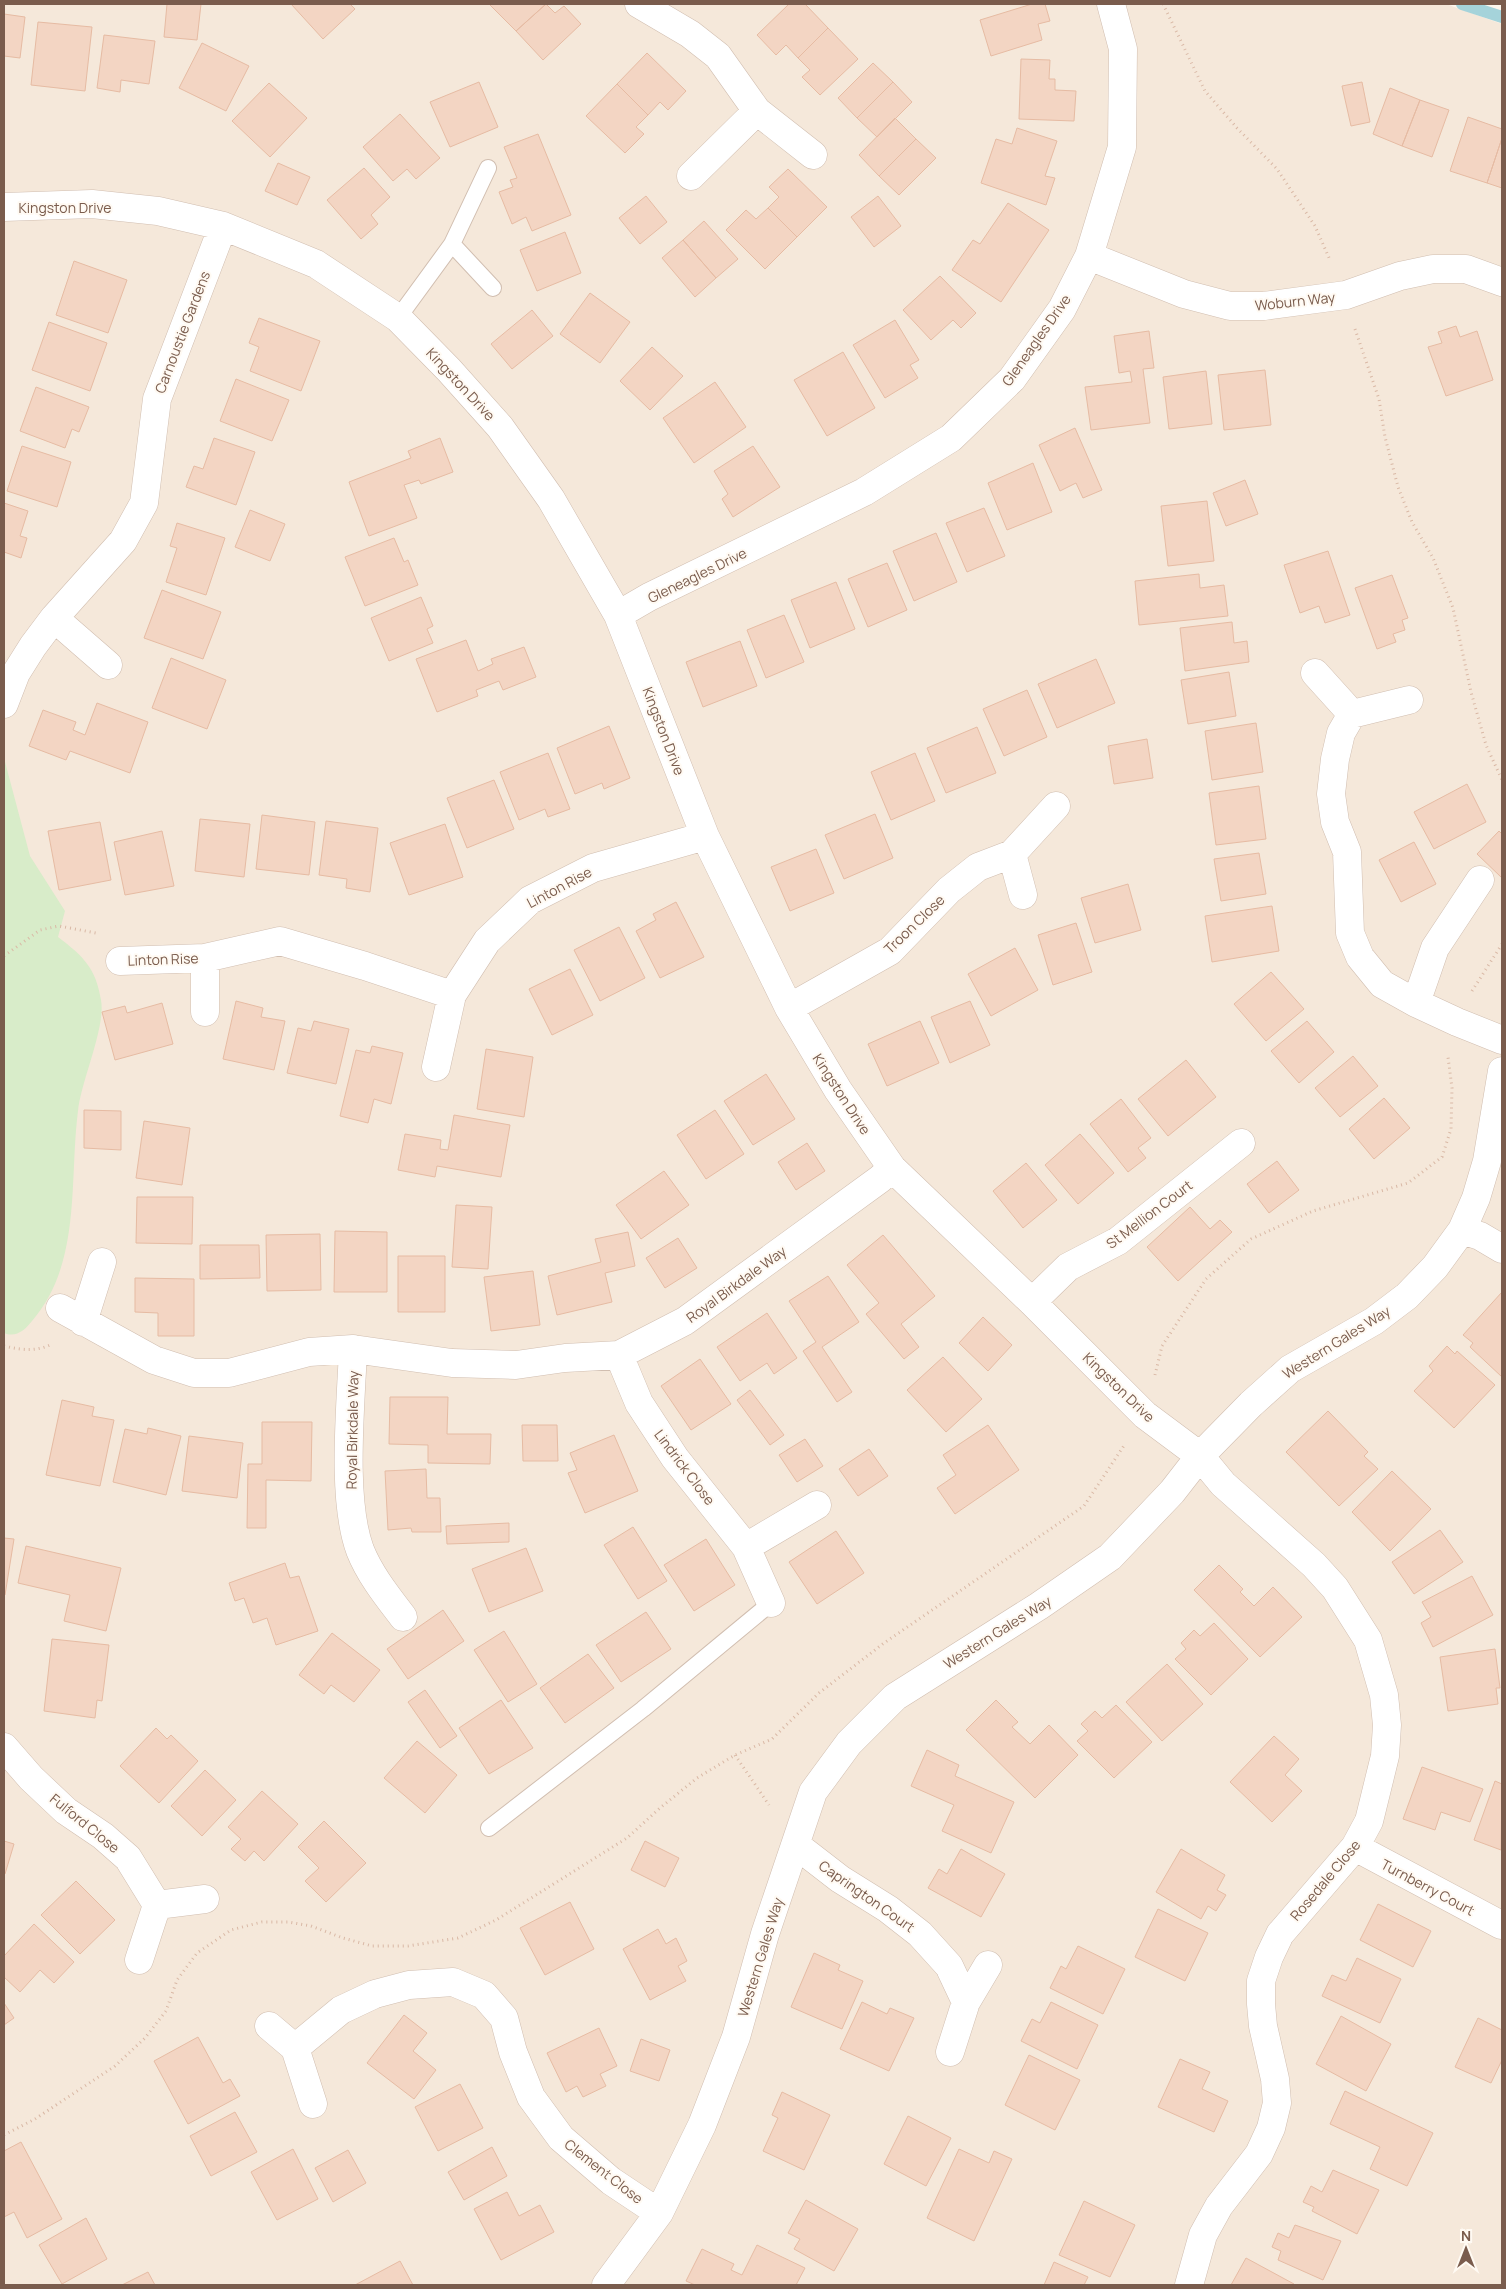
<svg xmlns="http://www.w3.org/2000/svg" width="1506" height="2289" viewBox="0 0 1506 2289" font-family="Manrope,sans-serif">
<rect width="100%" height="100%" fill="#fdf6ec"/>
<path fill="#f5e8da" d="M4 4H1446L1502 24V2285H4Z"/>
<path fill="#d8ecc9" d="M4 758 30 856 65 911 58 937C83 956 96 968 101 1000 106 1027 81 1081 78 1111 69 1181 82 1263 32 1321 25 1330 16 1338 4 1333Z"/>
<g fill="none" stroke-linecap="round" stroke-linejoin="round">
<path stroke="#a5d3da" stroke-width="12" d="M1462 4 1502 17"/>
</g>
<path fill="#f3d5c3" stroke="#e6bba3" d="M167 4H201L197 40 164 37Z
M291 4H350L355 9 323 39Z
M489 4H546L516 31Z
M546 4 555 13 564 6 581 24 543 60 516 31Z
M789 4H805L828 28 798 58 786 45 776 55 757 35Z
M1032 4H1045L1050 21 1038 24 1042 40 991 56 980 20Z
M4 14 25 17 20 58 4 56Z
M38 22 92 27 85 91 31 85Z
M828 28 858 59 820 95 802 77 810 70 798 58Z
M104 35 155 41 149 84 121 80 120 92 97 88Z
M202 43 249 66 226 111 179 88Z
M647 53 686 91 668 110 660 102 648 115 617 84Z
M1021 59 1050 60 1049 79H1055V90L1076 91 1074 121 1019 119Z
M873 63 893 82 857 118 838 98Z
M479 82 498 127 450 147 430 102Z
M893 82 912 102 877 137 857 118Z
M1362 82 1370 122 1351 126 1342 86Z
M269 83 307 118 270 157 232 121Z
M617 84 648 115 636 127 644 134 625 153 586 116Z
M1390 88 1420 100 1402 146 1373 134Z
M1420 100 1449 110 1432 157 1402 146Z
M400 114 440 158 416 179 407 169 393 181 363 147Z
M1468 117 1502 129V138L1487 183 1450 171Z
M895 118 916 139 879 176 859 155Z
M1017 128 1057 141 1045 176 1055 178 1046 205 981 183 996 139 1012 144Z
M538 134 571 215 532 231 526 217 512 224 499 192 513 187 510 180 517 178 504 147Z
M1502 138V188L1487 183Z
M916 139 936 158 899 195 879 176Z
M278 163 310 177 297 205 265 191Z
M364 168 390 197 371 215 378 224 361 239 327 200Z
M788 169 827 207 797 237 768 208 779 197 769 187Z
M646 196 667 222 640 244 619 218Z
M878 196 901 226 874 247 851 217Z
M1008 203 1049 230 1001 302 952 270 973 240 980 244Z
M768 208 797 237 765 269 726 230 746 210 756 219Z
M704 221 738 259 716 278 683 240Z
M565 232 581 273 537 291 520 250Z
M683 240 716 278 695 297 662 258Z
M74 261 127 280 108 333 56 315Z
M940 276 976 313 961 328 953 320 931 340 903 310Z
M590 293 630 322 600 363 560 334Z
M532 310 553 336 512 369 491 344Z
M259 318 320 341 301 391 250 371 259 347 249 343Z
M895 320 919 360 910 365 918 378 885 398 853 345Z
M49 322 107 343 90 391 32 370Z
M1456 326 1460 337 1477 331 1493 380 1446 396 1428 347 1442 343 1438 332Z
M1149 331 1154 368 1143 369 1150 423 1091 430 1085 387 1132 382 1130 371 1119 373 1114 336Z
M652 347 683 376 650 410 620 381Z
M843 352 875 408 827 436 794 380Z
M1265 370 1271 425 1224 430 1218 375Z
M1206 371 1212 424 1169 429 1163 377Z
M236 379 289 400 272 441 220 421Z
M715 382 746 427 694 463 663 418Z
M36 387 89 407 79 432 72 429 65 448 20 431Z
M1075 428 1102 490 1083 498 1076 483 1060 491 1039 445Z
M214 438 255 452 236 505 186 487 194 466 203 469Z
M440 438 453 472 421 484 419 480 404 485 417 518 369 536 349 482 411 458 408 451Z
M22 446 71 462 57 507 7 491Z
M753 446 780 487 733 517 722 499 728 494 714 471Z
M1033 463 1052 512 1007 530 988 483Z
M1245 480 1258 514 1226 526 1213 493Z
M1207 501 1214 561 1168 566 1161 506Z
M4 503 28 511 20 536 27 538 21 558 4 552Z
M984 508 1005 556 967 572 946 523Z
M250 510 285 524 270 561 235 547Z
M177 523 225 538 206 595 166 582 177 548 170 546Z
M936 533 957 582 914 601 893 551Z
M394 538 404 562 408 560 418 585 365 606 345 557Z
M1328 551 1350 615 1325 623 1319 606 1300 613 1284 565Z
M887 563 907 610 868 627 848 579Z
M1199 574 1200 588 1224 585 1228 616 1139 625 1135 581Z
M1392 575 1408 618 1402 620 1405 630 1393 634 1396 642 1377 649 1355 588Z
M836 582 855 629 810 648 791 600Z
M162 590 221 612 203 659 144 638Z
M421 597 433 626 427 629 433 643 389 661 371 618Z
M784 615 804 662 766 678 747 630Z
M1232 622 1234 643 1247 641 1249 662 1185 671 1180 628Z
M466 640 478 671 493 664 491 659 524 647 536 677 503 690 499 681 476 690 478 696 437 712 416 659Z
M740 641 757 686 703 707 686 662Z
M171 658 226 680 207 729 152 708Z
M1096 659 1115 703 1057 728 1038 684Z
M1229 672 1236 716 1188 724 1181 680Z
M1027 690 1047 737 1004 756 983 709Z
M97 703 148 722 130 773 70 751 66 760 29 746 43 710 76 722 73 730 85 735Z
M1256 723 1263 772 1212 780 1205 731Z
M609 726 630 778 604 789 602 783 575 794 557 748Z
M977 727 996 773 946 793 927 748Z
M1147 739 1153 778 1114 784 1108 746Z
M548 753 570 809 548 817 545 809 519 820 500 772Z
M915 753 935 801 891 820 871 772Z
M494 780 514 829 467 848 447 798Z
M1467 784 1486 822 1434 849 1414 812Z
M1259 786 1266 839 1216 845 1209 793Z
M875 814 893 858 844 879 825 835Z
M262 815 315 822 309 875 256 869Z
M200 819 250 824 244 877 195 871Z
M326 821 378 828 370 892 346 888 347 879 319 875Z
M100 822 111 880 59 890 48 831Z
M445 824 463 877 409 895 390 843Z
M162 831 174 886 125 895 114 842Z
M1499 831 1502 834V878L1477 854Z
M1414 842 1436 884 1401 902 1379 860Z
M816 849 834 893 790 911 771 867Z
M1259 853 1266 894 1221 901 1214 859Z
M1128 884 1141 930 1095 943 1081 898Z
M676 902 704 957 660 978 636 931 656 920 653 914Z
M1272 906 1279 951 1212 962 1205 916Z
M1076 923 1092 972 1053 985 1038 935Z
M619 927 645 978 600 1001 574 950Z
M1015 948 1038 990 991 1016 968 974Z
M570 969 593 1015 552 1035 529 989Z
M1271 972 1304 1009 1266 1041 1234 1004Z
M236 1001 263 1008 261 1017 285 1021 274 1070 223 1059Z
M970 1001 990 1045 950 1063 931 1017Z
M162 1003 173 1044 115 1060 102 1012 125 1006 127 1013Z
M314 1021 349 1029 336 1084 287 1073 298 1028 311 1031Z
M920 1021 939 1063 887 1086 868 1044Z
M1307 1021 1334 1052 1299 1083 1271 1051Z
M372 1046 403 1053 391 1104 374 1099 368 1123 340 1116 356 1050 370 1053Z
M486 1049 533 1057 524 1117 477 1109Z
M1353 1056 1378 1086 1340 1117 1315 1088Z
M1186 1060 1216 1097 1168 1136 1138 1099Z
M766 1074 795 1119 753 1145 724 1101Z
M1384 1098 1410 1128 1374 1159 1349 1129Z
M1121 1099 1151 1138 1138 1148 1146 1158 1128 1172 1090 1124Z
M84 1110 121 1111V1150L84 1148Z
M715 1110 744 1154 706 1179 677 1135Z
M454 1115 510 1125 501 1177 437 1166 435 1177 398 1170 405 1134 441 1140 440 1149 448 1150Z
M144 1121 190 1128 182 1185 136 1178Z
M1080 1134 1114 1173 1078 1204 1045 1165Z
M807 1143 825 1171 796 1190 778 1162Z
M1277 1161 1299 1190 1269 1213 1247 1184Z
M1026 1163 1057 1200 1023 1228 993 1191Z
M664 1171 689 1205 641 1239 616 1205Z
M137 1197H193L192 1244 136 1243Z
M456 1205 492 1207 488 1269 452 1267Z
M1190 1207 1210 1229 1220 1220 1232 1232 1178 1281 1147 1247Z
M335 1231 387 1232V1292H334Z
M628 1232 635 1266 605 1273 612 1302 557 1315 548 1276 601 1262 595 1239Z
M320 1234 321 1290 267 1291 266 1235Z
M883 1235 935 1296 901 1324 919 1347 904 1359 866 1314 879 1303 847 1265Z
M678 1238 697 1268 665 1288 646 1258Z
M200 1245H259L260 1278 200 1279Z
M398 1256H445V1312H398Z
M533 1271 540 1325 491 1331 484 1277Z
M828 1276 859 1322 822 1347 852 1392 837 1402 803 1351 816 1342 789 1301Z
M135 1278 194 1279V1336H158V1313L135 1312Z
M1502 1292V1377L1470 1347 1473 1343 1463 1335Z
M767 1313 797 1358 774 1374 767 1363 740 1381 717 1347Z
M983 1317 1012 1345 988 1371 959 1343Z
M1447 1346 1455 1354 1457 1351 1495 1385 1454 1428 1414 1391 1433 1371 1429 1366Z
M943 1357 982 1399 946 1432 907 1390Z
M700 1359 731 1404 691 1430 661 1386Z
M750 1390 784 1435 770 1445 737 1400Z
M390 1397H448L447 1434H491L490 1464 428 1463V1445L389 1444Z
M62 1400 94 1407 92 1416 114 1420 100 1486 46 1475Z
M1328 1411 1368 1452 1364 1456 1378 1469 1339 1506 1286 1452Z
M262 1422H312L311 1481 266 1480V1528H247L248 1464H262Z
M522 1425H557L558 1461H523Z
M988 1425 1019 1470 955 1514 937 1488 956 1475 943 1455Z
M148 1428 181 1436 166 1495 113 1482 125 1429 147 1434Z
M614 1435 638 1491 585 1513 568 1473 577 1470 570 1453Z
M189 1436 243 1443 237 1498 182 1491Z
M805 1439 823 1466 797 1482 779 1455Z
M869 1449 888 1476 858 1496 839 1469Z
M426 1469 427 1498H440L441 1532H412L411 1528 388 1530 385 1471Z
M1392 1471 1431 1509 1390 1551 1352 1512Z
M509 1523V1542L447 1544 446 1526Z
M633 1527 667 1581 638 1599 604 1545Z
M1440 1530 1463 1562 1414 1594 1392 1562Z
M836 1531 864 1573 817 1604 789 1562Z
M4 1538 14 1539 5 1595H4Z
M706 1539 735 1585 694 1611 664 1565Z
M26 1546 121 1568 106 1631 64 1621 70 1595 18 1583Z
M526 1548 543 1591 489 1612 472 1569Z
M285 1563 290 1578 299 1576 318 1631 276 1645 267 1618 253 1623 244 1598 235 1601 229 1583Z
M1219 1565 1243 1589 1240 1592 1254 1606 1273 1587 1302 1617 1260 1657 1194 1590Z
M1472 1576 1493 1615 1433 1647 1421 1623 1431 1617 1422 1602Z
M443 1610 464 1641 408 1679 387 1649Z
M646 1612 671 1649 621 1682 596 1645Z
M1214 1623 1248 1659 1211 1695 1175 1659 1186 1649 1181 1643 1194 1630 1200 1636Z
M504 1631 537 1684 508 1702 474 1650Z
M332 1633 380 1670 354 1702 331 1685 324 1694 299 1675Z
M52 1639 109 1645 102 1701 97 1700 95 1718 44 1711Z
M1495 1649 1500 1688H1496L1498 1704 1448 1711 1440 1657Z
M588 1654 614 1688 565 1723 540 1688Z
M1167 1664 1203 1704 1162 1741 1126 1702Z
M425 1690 457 1736 440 1748 408 1702Z
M501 1700 533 1748 489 1774 459 1728Z
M996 1700 1018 1722 1012 1727 1030 1744 1049 1725 1078 1755 1035 1798 966 1730Z
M1116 1705 1152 1742 1114 1778 1077 1741 1088 1731 1081 1724 1095 1711 1102 1718Z
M156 1728 167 1739 171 1735 198 1761 159 1803 120 1766Z
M1274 1736 1299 1759 1285 1775 1302 1791 1272 1822 1230 1782Z
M417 1741 457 1775 425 1813 384 1778Z
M927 1750 959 1765 955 1776 1014 1802 991 1853 942 1831 954 1805 911 1786Z
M1422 1767 1483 1789 1470 1822 1441 1812 1435 1830 1403 1819Z
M205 1770 236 1800 202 1836 171 1806Z
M1495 1781 1502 1784 1501 1850 1474 1840Z
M262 1791 298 1824 264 1861 254 1851 245 1861 231 1849 241 1839 228 1827Z
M324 1821 366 1863 326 1902 305 1881 319 1868 298 1847Z
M4 1841 14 1844 5 1874 4 1873Z
M645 1841 679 1858 665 1887 631 1870Z
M961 1849 1005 1874 981 1917 928 1888 939 1869 947 1874Z
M1181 1849 1225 1875 1217 1890 1226 1895 1216 1911 1208 1906 1201 1919 1156 1892Z
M76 1881 115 1920 80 1954 41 1915Z
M570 1902 594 1949 545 1975 520 1928Z
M1378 1904 1431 1931 1413 1967 1360 1940Z
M1158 1909 1208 1933 1185 1981 1135 1957Z
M34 1924 74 1962 54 1983 40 1970 20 1992 4 1977V1956Z
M658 1929 666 1944 676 1938 687 1961 678 1966 686 1981 650 2000 623 1949Z
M1078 1946 1125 1969 1103 2014 1050 1988 1061 1966 1066 1969Z
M814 1953 840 1965 838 1970 863 1981 842 2029 791 2007Z
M1357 1958 1401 1979 1380 2023 1322 1996 1332 1975 1346 1981Z
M862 2002 887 2014 890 2008 914 2018 889 2071 840 2049Z
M1051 2002 1098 2025 1077 2069 1021 2041 1032 2019 1040 2023Z
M4 2003 14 2018 4 2025Z
M404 2015 427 2033 413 2051 436 2070 414 2099 367 2063Z
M1341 2016 1391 2044 1366 2091 1316 2064Z
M1478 2018 1502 2030V2060L1491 2083 1455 2067Z
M599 2028 617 2066 600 2074 606 2086 583 2097 577 2086 566 2092 547 2053Z
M198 2037 223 2083 230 2079 240 2096 188 2124 154 2061Z
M641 2039 670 2050 659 2081 630 2071Z
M1029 2055 1080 2080 1055 2130 1005 2105Z
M1180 2059 1210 2072 1202 2089 1228 2101 1214 2132 1158 2107Z
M460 2084 483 2128 438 2151 415 2107Z
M1345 2091 1433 2133 1407 2186 1370 2169 1380 2147 1330 2124Z
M782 2092 830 2115 804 2170 763 2151 778 2118 772 2115Z
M235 2112 257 2152 211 2176 190 2136Z
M908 2116 951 2138 926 2186 884 2164Z
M21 2142 62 2219 27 2238 14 2212 4 2217V2151Z
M492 2147 507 2176 464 2200 448 2172Z
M293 2149 318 2199 277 2220 251 2172Z
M959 2149 989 2163 994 2151 1012 2159 974 2241 927 2218Z
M348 2150 366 2183 333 2202 315 2168Z
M1333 2170 1379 2190 1357 2234 1312 2211 1314 2207 1303 2202 1311 2186 1322 2192Z
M507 2192 519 2216 540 2205 554 2232 501 2260 474 2209Z
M806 2200 858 2229 834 2271 794 2249 800 2239 788 2233Z
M1084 2201 1135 2225 1110 2277 1059 2255Z
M86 2218 107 2259 62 2284 39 2245Z
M1295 2225 1341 2241 1323 2280 1278 2260 1281 2251 1272 2247 1278 2233 1289 2238Z
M757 2245 805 2268 796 2285H695L686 2281 702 2249 734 2264 731 2270 742 2275Z
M1246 2258 1294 2284 1293 2285H1231Z
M400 2261 413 2285H355Z
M1054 2262 1088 2277 1084 2285H1044Z
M148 2272 155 2285H122Z"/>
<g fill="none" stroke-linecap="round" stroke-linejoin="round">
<g stroke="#d1beb0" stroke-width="18">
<path id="service" d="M452 244 493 288
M398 318 452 244 488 168
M489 1828 643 1709 771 1603"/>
</g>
<g stroke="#d1beb0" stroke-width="29">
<path id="minor" d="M639 4 690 34 718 56 757 111 813 155
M691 176 757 111
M4 207 92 204 158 211 223 226 316 264 398 318 449 370 500 427 551 499 618 615 705 836 789 1008 838 1090 892 1168 1032 1302 1145 1415 1200 1456 1223 1484 1314 1565 1335 1588 1368 1640 1384 1695 1387 1725 1385 1756 1369 1821 1355 1847 1280 1934 1269 1957 1261 1981V2004L1263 2026 1275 2079 1277 2103 1271 2128 1259 2154 1219 2206 1203 2235 1189 2285
M1089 256 1184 294 1230 306H1264L1346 295 1400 276 1433 269H1466L1502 282
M618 615 649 597 864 492 951 438 1012 379 1062 309 1089 256 1122 147 1123 49 1111 4
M54 618 108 665
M1315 673 1352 714 1409 700
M4 704 16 673 33 646 54 618 123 541 144 503 157 399 223 226
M1352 714 1341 733 1335 759 1331 794 1335 822 1347 852 1350 933 1360 957 1382 984 1416 1003 1457 1022 1502 1040
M1012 854 1023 895
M120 961 205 958 280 941 365 966 452 995
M1416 1003 1435 948 1480 880
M789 1008 890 951 949 890 978 867 1012 854 1056 806
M205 1012V958
M436 1067 452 995 487 941 530 900 593 868 705 836
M1462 1230 1480 1236 1502 1249
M1032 1302 1068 1267 1118 1241 1241 1143
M60 1308 154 1360 194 1373H229L309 1352 353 1349 452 1363 516 1365 565 1358 619 1355 685 1321 880 1179 892 1168
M83 1322 102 1262
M353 1349C351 1405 341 1498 360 1550 370 1575 387 1596 403 1617
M619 1355 639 1403 675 1458 746 1547 817 1505
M746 1547 771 1603
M4 1747 31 1778 66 1811 103 1836 128 1858 157 1905
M796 1845 840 1879 888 1909 920 1934 949 1966 966 2002
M1355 1847 1501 1925
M139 1960 157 1905 205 1899
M269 2026 295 2048 341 2010 375 1994 409 1985 453 1982 484 1995 504 2018 513 2052 531 2097 561 2138 611 2181 659 2213
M295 2048 313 2104
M950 2052 966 2002 988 1965
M606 2285 659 2213 702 2125 736 2037 765 1934 813 1792 849 1743 895 1697 1039 1606 1110 1557 1172 1492 1200 1456 1251 1404 1290 1369 1374 1321 1407 1296 1435 1267 1462 1230 1476 1198 1487 1161 1502 1071"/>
</g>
<path stroke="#d9b8a5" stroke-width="3" stroke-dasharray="1 4" stroke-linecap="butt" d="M1163 4 1205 91 1237 128 1277 169 1315 226 1330 260
M1355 329 1379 399 1385 437 1398 487 1412 522 1433 558 1453 608 1471 692 1486 745 1502 780
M4 956 40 930 59 926 96 933
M1472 991 1502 944
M4 1346C21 1350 36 1352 52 1344
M1155 1375 1162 1346 1206 1279 1251 1239 1313 1211 1408 1183 1442 1157 1451 1129 1452 1088 1448 1057
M735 1755 769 1805
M4 2135 35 2119 115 2066 145 2038 166 2011 177 1980 197 1953 231 1930 262 1922H288L311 1926 343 1938 372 1946H408L458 1938 496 1920 627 1838 660 1808 697 1778 735 1755 772 1739 819 1693 884 1643 1084 1506 1125 1444"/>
<use href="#service" stroke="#fff" stroke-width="16"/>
<use href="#minor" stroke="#fff" stroke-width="28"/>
</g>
<g text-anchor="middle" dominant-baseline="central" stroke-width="4" stroke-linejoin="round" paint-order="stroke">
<g font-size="14" fill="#7a5c4d" stroke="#fffaf3">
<text x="65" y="207">Kingston Drive</text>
<text transform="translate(1295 301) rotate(-6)">Woburn Way</text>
<text transform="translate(182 332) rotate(-69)">Carnoustie Gardens</text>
<text transform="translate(1036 340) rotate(-55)">Gleneagles Drive</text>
<text transform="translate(461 384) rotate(47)">Kingston Drive</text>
<text transform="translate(697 575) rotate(-26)">Gleneagles Drive</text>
<text transform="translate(664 731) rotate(69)">Kingston Drive</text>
<text transform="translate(559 887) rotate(-28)">Linton Rise</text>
<text transform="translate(914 924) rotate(-44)">Troon Close</text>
<text transform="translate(163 959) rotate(-2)">Linton Rise</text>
<text transform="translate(842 1094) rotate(57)">Kingston Drive</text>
<text transform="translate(1149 1214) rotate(-37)">St Mellion Court</text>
<text transform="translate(736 1284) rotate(-36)">Royal Birkdale Way</text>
<text transform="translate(1336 1342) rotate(-32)">Western Gales Way</text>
<text transform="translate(1119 1387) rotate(44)">Kingston Drive</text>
<text transform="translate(352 1430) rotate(-89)">Royal Birkdale Way</text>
<text transform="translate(685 1467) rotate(53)">Lindrick Close</text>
<text transform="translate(997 1632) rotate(-32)">Western Gales Way</text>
<text transform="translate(85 1823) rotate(39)">Fulford Close</text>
<text transform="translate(1325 1880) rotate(-50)">Rosedale Close</text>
<text transform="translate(1428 1887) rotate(28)">Turnberry Court</text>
<text transform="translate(867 1896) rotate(35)">Caprington Court</text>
<text transform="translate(760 1957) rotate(-73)">Western Gales Way</text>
<text transform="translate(604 2171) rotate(38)">Clement Close</text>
</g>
</g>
<rect width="1506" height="2289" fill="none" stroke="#7a5c4d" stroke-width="10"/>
<g transform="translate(1466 2249)" stroke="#fffaf3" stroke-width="4" paint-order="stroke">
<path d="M0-4L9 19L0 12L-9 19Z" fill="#7a5c4d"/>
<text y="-8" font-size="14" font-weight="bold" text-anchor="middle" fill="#7a5c4d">N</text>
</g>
</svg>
